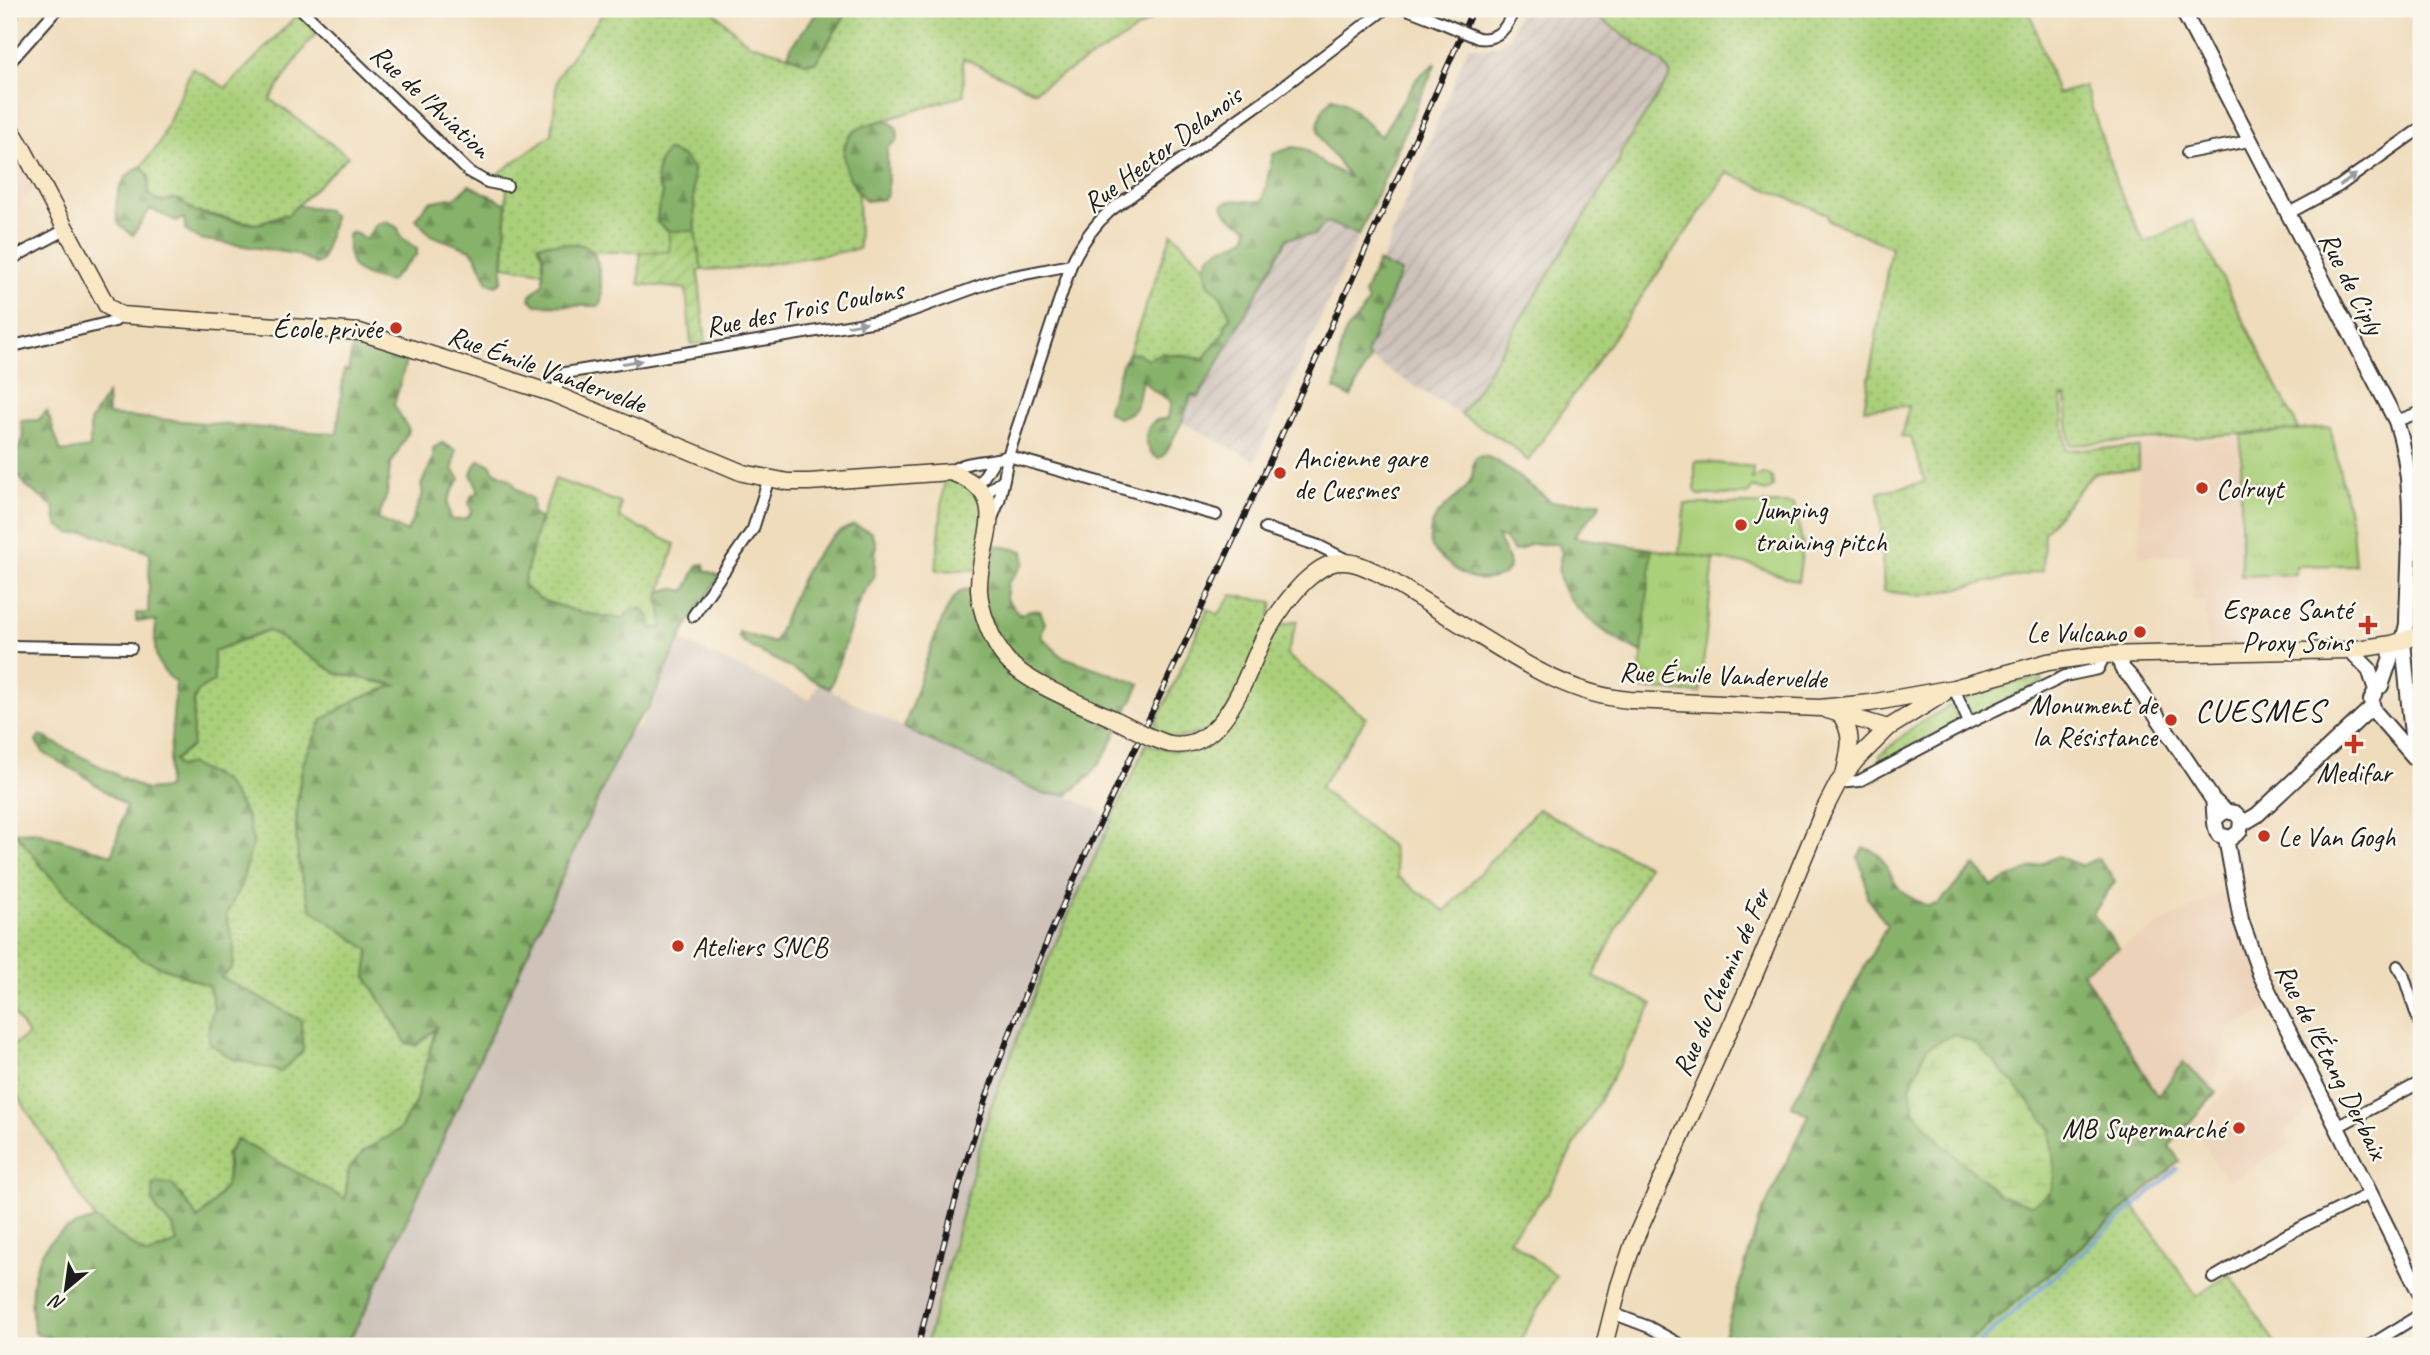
<svg xmlns="http://www.w3.org/2000/svg" width="2430" height="1355" viewBox="0 0 2430 1355" font-family="Caveat,sans-serif">
<defs>
<pattern id="industrial-furrows" width="10" height="10" patternUnits="userSpaceOnUse" patternTransform="scale(1.75)"><rect width="10" height="10" fill="#cec2b9"/><path d="M-1 1l2-2M0 10L10 0M9 11l2-2" fill="none" stroke="#b0a69e"/></pattern>
<pattern id="grass-dots" width="8" height="8" patternUnits="userSpaceOnUse" patternTransform="scale(1.75)"><rect width="8" height="8" fill="#aad07a"/><path d="M2 2h.1M6 6h.1" fill="none" stroke="#92b269" stroke-width="1.8" stroke-linecap="round"/></pattern>
<pattern id="forest-firs" width="22" height="20" patternUnits="userSpaceOnUse" patternTransform="scale(1.75)"><rect width="22" height="20" fill="#87b26a"/><path d="M5 1l3.5 6h-7zM16 11l3.5 6h-7z" fill="#6e9056"/></pattern>
<pattern id="wetland-marsh" width="20" height="14" patternUnits="userSpaceOnUse" patternTransform="scale(1.75)"><rect width="20" height="14" fill="#aad07a"/><path d="M1 5h8M5 5V1M11 12h8M15 12V8" fill="none" stroke="#92b269"/></pattern>
<pattern id="park-tufts" width="24" height="20" patternUnits="userSpaceOnUse" patternTransform="scale(1.75)"><rect width="24" height="20" fill="#aad07a"/><path d="M3 7l-1-3M5 7V3M7 7l1-3M15 17l-1-3M17 17v-4M19 17l1-3" fill="none" stroke="#92b269"/></pattern>
<pattern id="garden-furrows" width="10" height="10" patternUnits="userSpaceOnUse" patternTransform="scale(1.75)"><rect width="10" height="10" fill="#aad07a"/><path d="M-1 1l2-2M0 10L10 0M9 11l2-2" fill="none" stroke="#92b269"/></pattern>
</defs>
<rect width="100%" height="100%" fill="#fbf7ec"/>
<filter id="ink" filterUnits="userSpaceOnUse"><feTurbulence type="fractalNoise" baseFrequency=".0143" numOctaves="2"/><feDisplacementMap in="SourceGraphic" scale="14" xChannelSelector="R" yChannelSelector="G"/><feConvolveMatrix kernelMatrix="1 2 1 2 8 2 1 2 1" color-interpolation-filters="sRGB"/></filter>
<filter id="wash" filterUnits="userSpaceOnUse"><feTurbulence type="fractalNoise" baseFrequency=".00686" numOctaves="4" result="noise"/><feDisplacementMap in="SourceGraphic" scale="28" xChannelSelector="R" yChannelSelector="G"/><feGaussianBlur stdDeviation="1.57" result="paint"/><feColorMatrix in="noise" values="0 0 0 0 0 0 0 0 0 0 0 0 0 0 0 0 0 1.4 0 .05"/><feComposite in="paint" operator="in"/></filter>
<g filter="url(#wash)">
<rect width="100%" height="100%" fill="#efdcbb"/>
<path fill="#ecd2b9" d="M9 149 14 150 35 188 9 216Z
M2241 438V575L2296 574 2299 651 2208 653 2205 601H2194L2190 555 2140 556 2139 444Z
M2234 887 2275 1006 2229 1028 2212 1089 2183 1064 2159 1096 2082 970 2166 921Z
M2291 1059 2316 1105 2286 1131 2291 1145 2228 1181 2191 1126 2215 1104 2237 1076 2244 1087Z"/>
<path fill="url(#industrial-furrows)" d="M1520 9H1587L1663 63 1671 74 1621 152 1619 161 1461 415 1366 356 1401 273 1381 263 1468 46 1487 48 1497 45 1509 37Z
M1327 222 1359 235 1255 461 1182 422 1191 395 1199 397 1288 237 1301 238Z
M35 1333 74 1346H37Z"/>
<path fill="#cec2b9" d="M680 640 810 700 818 684 904 728 1043 794 1067 795 1113 819 1045 967 990 1109 925 1346H346L366 1309 629 730 640 727Z"/>
<path fill="url(#grass-dots)" stroke="#63764b" stroke-width="2" d="M606 9H711L743 39 751 44 788 55 805 63 816 62 849 9H1166L1118 42 1034 91 963 58 964 95 860 128 849 136 844 151 847 173 858 193 859 249 743 268 702 270 695 231 656 183 663 194 658 210 657 222 669 231 670 252H594L583 245 543 255 544 272 504 266 507 186 487 182 552 134 557 77Z
M1587 9H2029L2057 94 2085 86 2117 185 2145 243 2193 220 2299 430 2070 445 2066 397H2061L2066 450 2139 447V469L2093 473 2044 532 2043 571 1922 596 1884 591 1879 492 1925 482 1911 438 1901 436 1909 406 1864 409 1891 247 1828 220 1827 214 1727 173 1528 461 1511 445 1461 415 1619 161 1621 152 1671 75 1663 63Z
M302 10 322 29 309 41 270 99 348 156 288 215H281L257 224 193 211 173 198 161 202 148 195 149 177 142 166 159 144 192 68 226 88Z
M1172 233 1205 266 1208 283 1221 296 1231 317 1226 322 1224 332 1203 359 1180 355 1148 360 1139 354 1129 353Z
M945 472 985 494 981 569 936 571Z
M555 479 621 503 619 518 675 544 658 601 664 616 663 628 651 629 633 609 623 619 582 613 541 600 523 586 530 552Z
M1232 595 1273 602 1268 629 1297 621 1287 655 1366 718 1320 788 1392 847 1398 877 1445 911 1538 809 1648 866 1593 977 1653 1004 1548 1193 1509 1239 1556 1276 1517 1346H926L990 1109 1045 967 1146 744C1161 748 1191 757 1204 745 1208 742 1211 735 1214 730L1177 738 1151 734 1208 609 1218 615Z
M269 630 336 673 397 686 357 699 303 763 297 802 296 836 299 867 311 909 369 950 436 1027 415 1103 400 1129 364 1151 346 1200 237 1139 226 1155 228 1181 207 1212 197 1219 193 1211 181 1194 160 1215 173 1226 177 1242 147 1255 95 1219 9 1082V1048L28 1035 9 1006V833L15 832 48 874 142 959 209 986 214 1007 209 1026 301 1020 220 977 232 968 234 946 226 915 242 883 174 760 192 746 194 700 198 691 214 681V651Z
M2041 676 2043 681 1972 717 1965 702 1966 698 1975 694Z
M1950 705 1960 722 1883 761 1880 760V755L1912 728Z
M2132 1203 2197 1296 2230 1274 2277 1346H1965Z"/>
<path fill="url(#forest-firs)" stroke="#526743" stroke-width="2" d="M820 9H849L816 62 805 63 788 55 792 45Z
M1436 63 1359 235 1327 222 1314 235 1288 238 1199 397 1191 395 1182 422 1164 456 1158 458C1144 451 1141 428 1157 420 1160 419 1164 419 1168 418L1171 401 1152 390 1142 379C1137 400 1142 411 1118 418L1108 412V409L1123 362 1129 353 1139 354 1148 359 1162 353 1203 359 1224 332 1226 322 1231 317 1221 296 1208 283 1205 266 1210 255 1223 247 1237 243 1246 237 1248 227C1237 221 1225 217 1223 204 1237 196 1249 205 1263 200L1273 154 1293 147 1305 149 1325 165 1349 177C1331 148 1300 132 1332 98L1345 102 1381 136 1418 77Z
M885 120C896 126 900 128 897 141L887 148 888 193 883 199 866 201C852 186 834 155 850 136 857 126 874 123 885 120Z
M667 150 684 157 693 168 695 231H669L657 223 658 210 663 194C653 178 655 164 667 150Z
M142 166 149 177 148 195 161 202C189 194 178 204 195 211 203 215 247 224 256 224 267 223 277 215 288 215L297 205 327 210 334 217 322 260 316 264 296 254 199 239 186 231 184 218 176 221 150 209 133 235 119 225C112 203 118 176 142 166Z
M469 185 507 204 502 281 496 285 488 283 477 258 471 250 430 235 416 219 429 202 456 197Z
M387 222 398 228 401 237 417 249V254L389 282C357 273 347 274 348 235L352 232 366 239 377 224Z
M546 243C581 245 596 237 600 279 601 288 604 298 599 306L536 305 530 299 532 293 543 284V255L538 245Z
M1378 262 1401 272 1366 355 1370 358 1351 397 1335 389C1340 372 1337 355 1343 338 1349 323 1362 316 1368 301L1364 293Z
M353 345 406 361 394 405 409 430 390 466 387 494 378 519 407 532 423 493 421 485 433 459V448L442 443 456 450 453 469 460 479C450 495 443 500 452 520L466 519 472 512 469 504 472 495 479 492 471 474 474 466 480 460 490 464 494 471 511 480 518 490 532 499 533 515 540 518 523 586 541 600 582 613 622 619 633 609H643L650 617 651 629 662 628C665 615 657 605 660 592L672 588 685 591 698 565 704 564 705 570 720 576 685 629 649 707 629 730 366 1309 346 1346H74L35 1333C28 1300 29 1255 60 1233 70 1226 83 1223 95 1219L147 1255 177 1243 173 1226 160 1215 153 1202V1183L172 1184 193 1211 197 1219C206 1212 225 1191 227 1180 232 1157 220 1163 237 1139L345 1199 349 1168 364 1151 400 1129 415 1103 436 1028 416 1046 406 1043 366 976 369 950 311 909 299 867 296 836 297 802 303 763 322 720 357 699 396 685 336 673 268 630 214 651V681L198 691 194 700 192 746 174 760 178 767 190 764 224 781 246 814 253 841 242 883 226 915 234 946 232 968 221 977 301 1020 303 1051 281 1072 231 1058 209 1043V1026L214 1007 209 986 142 959 90 920 48 874 15 832 34 831 112 855 126 806 81 774 45 754 36 742 40 735 146 790 167 788 176 682C152 666 154 647 156 621H136V613H148L150 553 88 532 72 534 57 525 54 507 27 487 10 464 24 438 21 421 38 420 47 411 61 452 90 448V422L107 394 108 415 337 434 344 370 348 371Z
M1484 456 1496 460 1552 502H1601C1596 517 1581 523 1574 537L1652 549 1642 653C1610 638 1543 596 1562 553L1558 544H1530L1520 550 1513 551 1505 539 1497 536C1500 545 1509 556 1509 566 1508 579 1481 581 1472 578 1461 575 1434 555 1431 544 1422 503 1478 500 1473 463L1477 457Z
M854 525 871 532 876 543 874 577 860 598 830 689 742 642 738 636 739 632 774 643C793 602 807 542 854 525Z
M987 543 1023 551 1024 563 1008 583 1006 599 1020 615 1030 610 1040 611 1045 623 1041 636 1061 656 1140 684 1106 753 1090 776 1067 795 1043 794 904 728C913 703 942 598 963 590 967 589 975 590 979 589Z
M1863 848C1885 850 1887 873 1899 888 1905 896 1918 901 1927 906L1938 904 1975 865 1992 886 2058 856 2081 866 2098 858 2115 881 2093 914 2119 948 2082 971 2158 1096 2183 1063 2216 1092 2169 1146 2180 1161 1965 1346H1721L1759 1219 1809 1115 1791 1106 1887 925 1867 897 1865 878 1858 857Z"/>
<path fill="url(#wetland-marsh)" stroke="#63764b" stroke-width="2" d="M1954 1034 1978 1045 2016 1086 2050 1128 2055 1175 2050 1192 2032 1205 2000 1195 1940 1142 1914 1111 1910 1087 1927 1048Z"/>
<path fill="url(#park-tufts)" stroke="#63764b" stroke-width="2" d="M2330 427 2352 527 2355 565 2296 566V574L2241 576V435Z
M1652 549 1714 559 1700 693 1639 689Z"/>
<path fill="url(#garden-furrows)" stroke="#63764b" stroke-width="2" d="M669 231H695L702 270 698 271 706 343 691 344 686 289 639 284 640 252H670Z"/>
<path fill="#aad07a" stroke="#63764b" stroke-width="2" d="M1695 461 1753 467 1752 479 1765 473 1772 477 1773 487 1765 492 1753 487 1747 495H1699L1695 490Z
M1685 504H1794L1803 546 1798 582 1752 565 1679 553Z"/>
<g fill="none" stroke-linecap="round" stroke-linejoin="round">
<path stroke="#72a2dc" stroke-width="3.5" d="M1975 1346 2177 1169"/>
</g>
</g>
<g filter="url(#ink)">
<g fill="none" stroke-linecap="round" stroke-linejoin="round">
<g stroke="#3c3934" stroke-width="14">
<path id="minor" d="M301 9 469 172 487 182 507 186
M1407 9 1433 19
M1478 38C1498 41 1509 26 1513 9
M9 63 57 9
M2187 153 2249 141
M2289 213 2339 186 2421 128
M9 260 65 230
M9 347 115 321 121 315
M554 394 561 377 565 373 889 319 999 279 1071 265
M2396 421 2421 412
M950 472C966 459 989 463 1008 456L1216 515
M978 486 993 462
M985 494 1004 479 1008 456 1071 265C1081 243 1093 226 1111 210L1272 95 1385 9
M991 521 999 501 1004 479
M1265 528 1319 546 1349 561
M693 616 753 529 769 478
M9 646 131 648
M1954 688 1969 723
M1838 783 1859 781 1969 723 2065 676 2098 669 2105 655
M2398 966 2403 974 2421 1028
M2337 1127 2421 1082
M2213 1278 2286 1235 2371 1193
M1612 1313 1649 1327 1683 1346
M2369 1346 2421 1314"/>
</g>
<g stroke="#3c3934" stroke-width="18">
<path id="tertiary" d="M2182 9 2396 421C2418 486 2408 557 2407 624L2403 641 2414 756
M2350 650 2369 669 2376 690 2371 700 2374 711 2421 765
M2118 654 2122 668 2133 680 2213 800 2225 811
M2381 686 2390 660 2392 644
M2213 800C2215 811 2213 826 2219 835L2231 838 2240 831 2241 819 2235 813 2225 811 2216 818
M2242 824 2257 815 2372 707
M2226 838 2241 920 2260 974 2421 1295"/>
</g>
<g stroke="#3c3934" stroke-width="19">
<path id="secondary" d="M9 126 23 149 107 306 121 315 360 332 554 394 743 473 788 482H809L950 472C1018 495 977 541 979 590 980 611 992 642 1006 659 1027 684 1087 706 1118 721
M1827 710 1888 728
M1840 714C1854 734 1850 748 1845 771
M1150 737C1157 739 1164 743 1170 744 1228 753 1247 667 1268 630 1278 613 1290 596 1304 582 1314 573 1327 562 1341 562 1355 561 1369 569 1382 575 1414 595 1446 615 1478 635 1526 665 1572 695 1630 700L1819 708 1870 703 1954 688 2048 662 2098 655 2350 650 2392 644 2421 635
M1604 1346 1619 1286 1634 1241 1756 971 1823 812 1838 783 1856 760 1888 728 1943 694"/>
</g>
<g stroke="#3c3934" stroke-width="21">
<path id="primary" d="M9 13V9"/>
</g>
<use href="#minor" stroke="#fff" stroke-width="10"/>
<use href="#tertiary" stroke="#fff" stroke-width="14"/>
<use href="#secondary" stroke="#fae7c3" stroke-width="16"/>
<use href="#primary" stroke="#f3c26a" stroke-width="18"/>
<g stroke="#1c1c1c" stroke-width="6">
<path id="rail" d="M918 1346C941 1254 963 1162 995 1073 1057 902 1141 738 1218 573 1305 386 1389 198 1473 9"/>
</g>
<use href="#rail" stroke="#fbf7ec" stroke-width="3.5" stroke-dasharray="10" stroke-linecap="butt"/>
<g stroke="#3c3934" stroke-width="14" stroke-linecap="butt">
<path id="minor-bridge" d="M1433 19 1478 38"/>
</g>
<g stroke="#3c3934" stroke-width="19" stroke-linecap="butt">
<path id="secondary-bridge" d="M1118 721 1150 737"/>
</g>
<use href="#minor-bridge" stroke="#fff" stroke-width="10"/>
<use href="#secondary-bridge" stroke="#fae7c3" stroke-width="16"/>
</g>
<defs><path id="oneway-solid" d="M-6-.8H1V-3.2L6.5 0L1 3.2V.8H-6Z" transform="scale(1.75)"/></defs>
<g fill="#999">
<use href="#oneway-solid" transform="translate(2348 180) rotate(-35)"/>
<use href="#oneway-solid" transform="translate(857 324) rotate(-10)"/>
<use href="#oneway-solid" transform="translate(632 362) rotate(-9)"/>
</g>
</g>
<g fill="#c8321e" stroke="#fbf7ec" stroke-width="2.5">
<circle cx="396" cy="328" r="7"/>
<circle cx="1280" cy="473" r="7"/>
<circle cx="2202" cy="488" r="7"/>
<circle cx="1741" cy="525" r="7"/>
<path d="M2364.5 614.5h7v7h7v7h-7v7h-7v-7h-7v-7h7z"/>
<circle cx="2140" cy="632" r="7"/>
<circle cx="2171" cy="720" r="7"/>
<path d="M2350.5 733.5h7v7h7v7h-7v7h-7v-7h-7v-7h7z"/>
<circle cx="2264" cy="836" r="7"/>
<circle cx="678" cy="946" r="7"/>
<circle cx="2239" cy="1128" r="7"/>
</g>
<g text-anchor="middle" dominant-baseline="central" stroke-width="5" stroke-linejoin="round" paint-order="stroke">
<g font-size="28" fill="#1c1c1c" stroke="#fbf7ec">
<text transform="translate(431 101) rotate(43)">Rue de l'Aviation</text>
<text transform="translate(1162 149) rotate(-37)">Rue Hector Delanois</text>
<text transform="translate(2352 283) rotate(63)">Rue de Ciply</text>
<text transform="translate(804 308) rotate(-11)">Rue des Trois Coulons</text>
<text transform="translate(547 369) rotate(20)">Rue Émile Vandervelde</text>
<text transform="translate(1723 675) rotate(2)">Rue Émile Vandervelde</text>
<text transform="translate(1721 982) rotate(-66)">Rue du Chemin de Fer</text>
<text transform="translate(2332 1061) rotate(63)">Rue de l'Étang Derbaix</text>
</g>
<g font-size="28" fill="#1c1c1c" stroke="#fbf7ec" text-anchor="end">
<text x="382" y="328">École privée</text>
<text x="1294" y="457" text-anchor="start">Ancienne gare<tspan x="1294" dy="32">de Cuesmes</tspan></text>
<text x="2216" y="488" text-anchor="start">Colruyt</text>
<text x="1755" y="509" text-anchor="start">Jumping<tspan x="1755" dy="32">training pitch</tspan></text>
<text x="2352" y="609">Espace Santé<tspan x="2352" dy="32">Proxy Soins</tspan></text>
<text x="2126" y="632">Le Vulcano</text>
<text x="2157" y="704">Monument de<tspan x="2157" dy="32">la Résistance</tspan></text>
<text x="2354" y="772" text-anchor="middle">Medifar</text>
<text x="2278" y="836" text-anchor="start">Le Van Gogh</text>
<text x="692" y="946" text-anchor="start">Ateliers SNCB</text>
<text x="2225" y="1128">MB Supermarché</text>
</g>
<g font-size="32" letter-spacing="2" fill="#1c1c1c" stroke="#fbf7ec">
<text x="2260" y="710">CUESMES</text>
</g>
</g>
<rect width="2430" height="1355" fill="none" stroke="#fbf7ec" stroke-width="35"/>
<g transform="translate(66 1289) rotate(209)" stroke="#fbf7ec" stroke-width="5" paint-order="stroke">
<path d="M0-5L12 26L0 18L-12 26Z" fill="#1c1c1c"/>
<text y="-10" font-size="19" font-weight="bold" text-anchor="middle" fill="#1c1c1c">N</text>
</g>
</svg>
